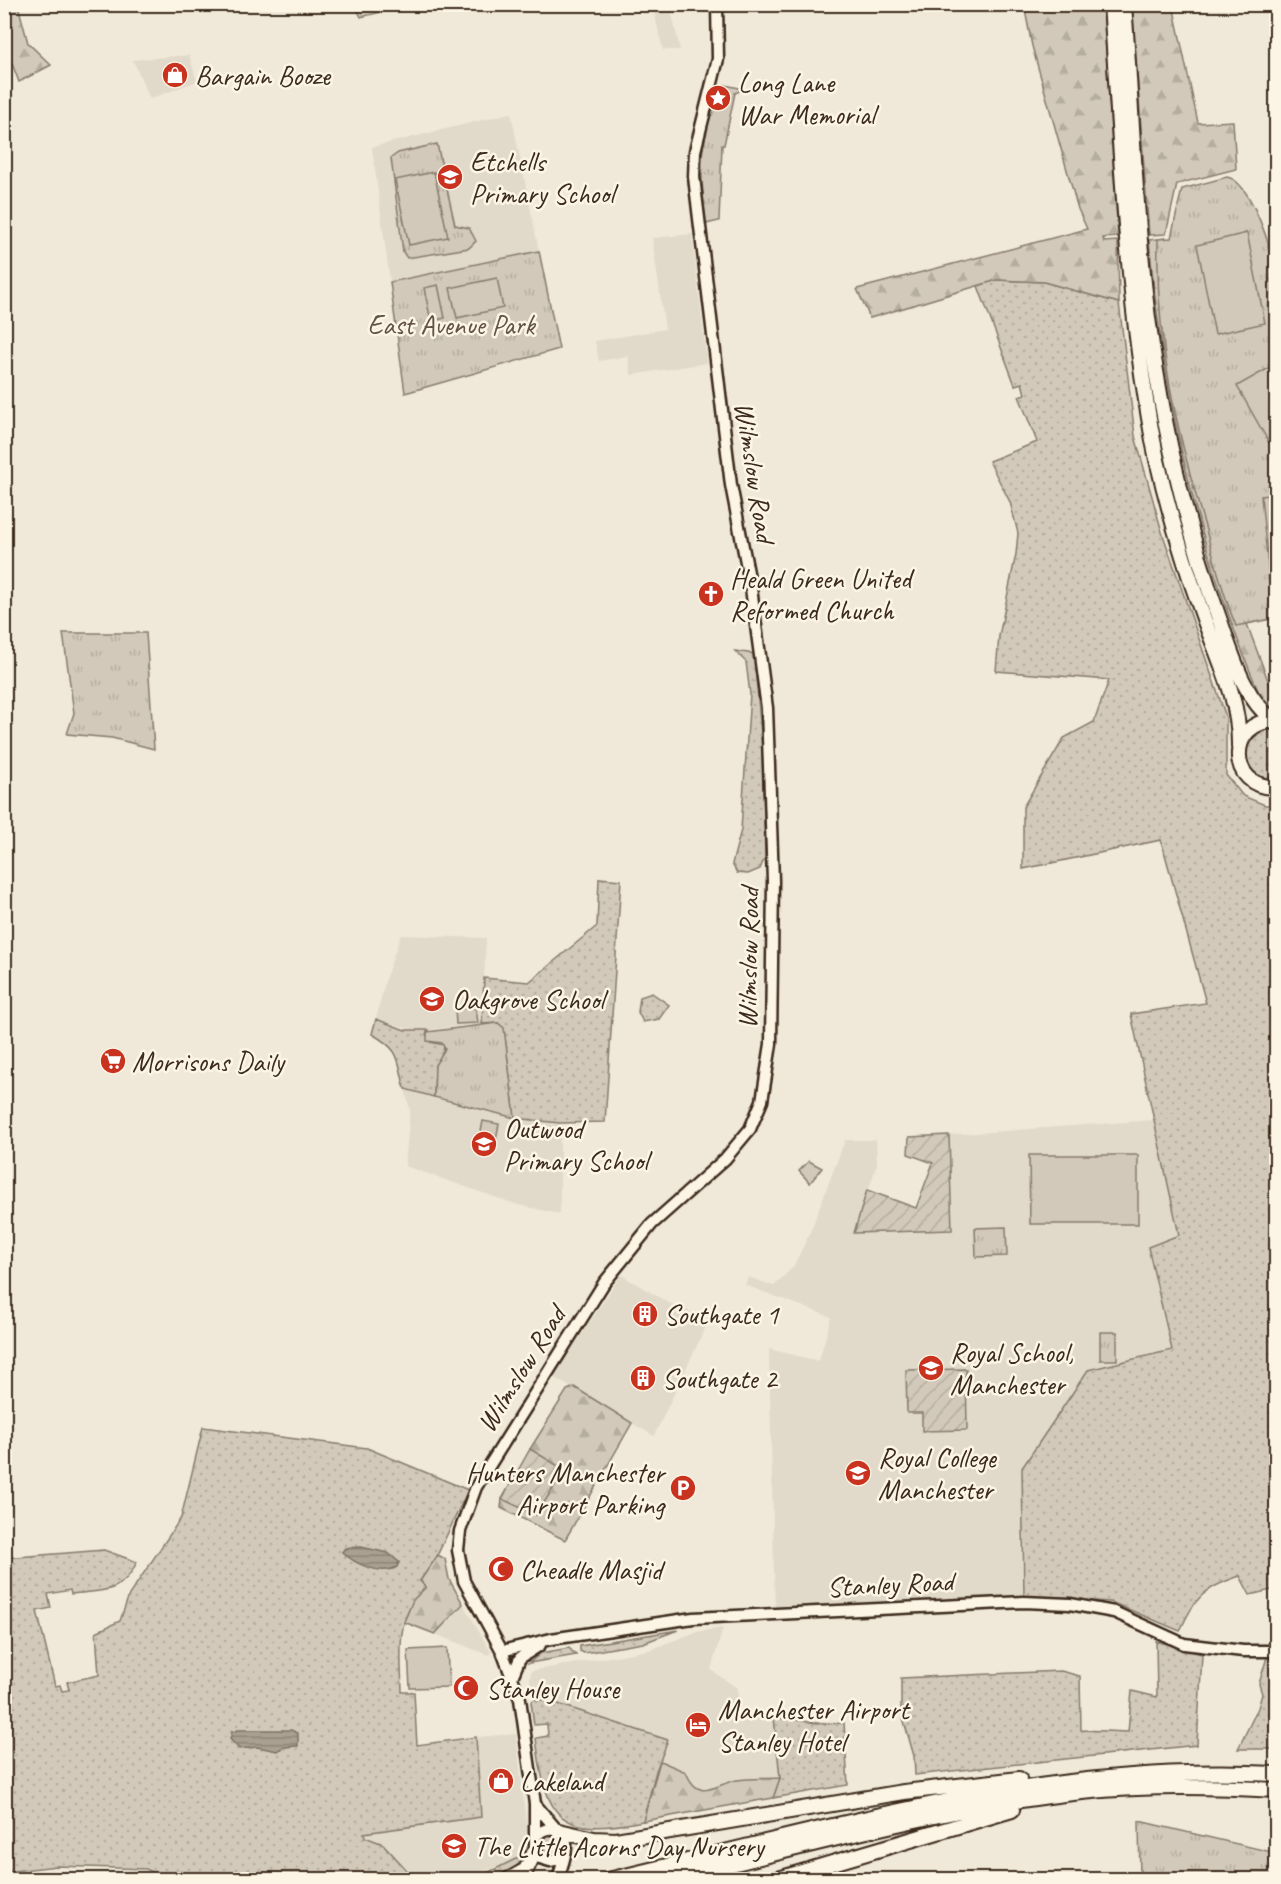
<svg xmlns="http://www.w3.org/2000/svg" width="1281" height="1884" viewBox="0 0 1281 1884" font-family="Caveat,sans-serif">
<defs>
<pattern id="grass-dots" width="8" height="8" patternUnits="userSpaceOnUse" patternTransform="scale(1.5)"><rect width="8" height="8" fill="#d2c9ba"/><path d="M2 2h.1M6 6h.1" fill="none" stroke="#b5ad9f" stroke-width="1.8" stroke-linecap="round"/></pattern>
<pattern id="forest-firs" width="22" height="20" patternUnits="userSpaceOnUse" patternTransform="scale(1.5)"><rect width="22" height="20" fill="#d2c9ba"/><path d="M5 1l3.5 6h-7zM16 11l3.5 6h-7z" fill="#b5ad9f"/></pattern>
<pattern id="park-tufts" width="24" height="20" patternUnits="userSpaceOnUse" patternTransform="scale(1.5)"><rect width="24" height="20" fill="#d2c9ba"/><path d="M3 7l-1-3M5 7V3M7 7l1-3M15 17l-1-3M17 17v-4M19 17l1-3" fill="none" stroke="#b5ad9f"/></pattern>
<pattern id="garden-furrows" width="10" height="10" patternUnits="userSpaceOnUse" patternTransform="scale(1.5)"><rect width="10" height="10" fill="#d2c9ba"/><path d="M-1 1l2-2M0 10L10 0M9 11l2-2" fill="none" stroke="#b5ad9f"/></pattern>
<pattern id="water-rules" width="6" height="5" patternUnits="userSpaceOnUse" patternTransform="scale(1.5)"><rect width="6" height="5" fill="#aaa091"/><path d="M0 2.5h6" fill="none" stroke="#8c8376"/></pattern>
</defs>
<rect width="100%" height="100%" fill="#f0e9d9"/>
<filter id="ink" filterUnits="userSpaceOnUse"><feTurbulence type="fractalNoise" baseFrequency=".0167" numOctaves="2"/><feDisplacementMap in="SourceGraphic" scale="12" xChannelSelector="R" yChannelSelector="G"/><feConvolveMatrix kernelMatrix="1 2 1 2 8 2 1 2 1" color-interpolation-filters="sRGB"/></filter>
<g filter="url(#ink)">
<path fill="#e1d9c9" d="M649 5H705L706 10H671L680 50H663L654 12H650Z
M189 55 197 81 150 99 133 60Z
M511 113 539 251 390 282 372 147Z
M692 234 707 363 631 375 628 356 599 361 595 341 665 329 652 238Z
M401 935 486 938 482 1024 417 1031 376 1019 386 977Z
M405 1089 515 1118 560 1123V1214L518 1205 405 1166 410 1110Z
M1154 1120 1179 1235 1148 1247 1172 1350 1095 1367 1021 1536 1024 1602 775 1615 769 1349 819 1361 831 1317 745 1285 748 1277 774 1286 793 1267 809 1235 845 1140H876L877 1164 854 1233 952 1230 949 1135Z
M621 1275 669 1303 709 1320 654 1436 553 1377Z
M463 1604 491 1652 488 1655 435 1634Z
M723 1628 711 1670 737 1688 740 1712 774 1717 780 1778 773 1798 643 1821 656 1771 667 1740 549 1701 535 1699 530 1680 531 1671 649 1650 696 1632Z
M516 1734 527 1830 520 1857 466 1879H415L396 1857 365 1837 364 1833 388 1828 481 1817 476 1737Z"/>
<path fill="url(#grass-dots)" stroke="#867a6c" stroke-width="1.5" d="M355 5V4L410 5 361 17Z
M996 280 1044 282 1119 303 1135 436 1162 532 1226 717V775L1243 796 1265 805H1276V1589L1250 1595 1240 1576C1204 1588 1195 1597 1180 1631L1111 1602 1024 1597 1022 1468 1088 1370 1172 1350 1148 1247 1179 1235 1131 1014 1206 1003 1161 840 1023 869V807L1064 738 1094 722 1109 680 996 671 999 636 1016 554 1018 533 1010 502 989 461 1037 442 1019 396 1025 394 1022 383 1015 385 978 286Z
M735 651 754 654 762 745 765 857 760 869 748 874 737 873 732 864 741 830 750 694 746 662Z
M1267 730H1276V781C1244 779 1234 742 1267 730Z
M599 878 621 880 605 1122 560 1123 515 1118 504 1029 498 1023 482 1024 484 978 529 982 597 926Z
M652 993 669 1005 659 1019 643 1022 638 1012 640 997Z
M376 1019 405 1030H429L426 1034 430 1042 444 1045 443 1054 435 1065 434 1097 405 1089C397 1059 402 1051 372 1034Z
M203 1427 367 1448 468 1490 436 1558 420 1581 426 1587C394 1618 401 1651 402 1692H414L417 1745 476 1737 481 1817 364 1833 365 1837 383 1844 415 1879 169 1880 146 1869 57 1866 5 1872V1558L104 1550 137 1562C122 1595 101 1590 71 1594L70 1590 48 1594 51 1608 37 1611 55 1686 60 1685 62 1691 69 1690 67 1682 99 1675 96 1632 120 1621 129 1595 181 1518Z
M678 1630 643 1643 584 1653 580 1651V1646Z
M1156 1641 1202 1654 1197 1745 915 1775 914 1756 901 1711V1678L1061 1671 1080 1676 1081 1730 1128 1732 1132 1691 1157 1697Z
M569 1648 576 1655 529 1663 541 1653Z
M1267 1657H1276V1749H1238L1258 1708 1262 1694 1259 1684Z
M535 1699 549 1701 668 1740 656 1771 643 1821C559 1838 546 1820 536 1738L548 1736 547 1724 534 1725 531 1702Z
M774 1717 824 1724 844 1723 848 1785 773 1798 780 1778Z
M540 1845a10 10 0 1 1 20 0a10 10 0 1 1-20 0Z
M522 1849 525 1850C523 1875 482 1880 461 1879L489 1872 520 1857Z"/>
<path fill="url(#forest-firs)" stroke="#867a6c" stroke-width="1.5" d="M5 4 18 5 28 43 51 65 19 82 5 45Z
M1024 5H1103L1118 237 1103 238 1104 242 1118 241 1119 303 1044 282 997 280 870 318 857 289 1087 229 1078 209 1032 46Z
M1132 5H1173L1198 123 1233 121 1236 169 1177 184 1166 234 1149 235Z
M1166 238 1276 618 1247 624 1276 702 1274 710 1267 706 1259 693C1197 547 1163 398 1149 240Z
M574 1387 632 1423 565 1540 501 1508 502 1499 536 1457 530 1449 567 1390Z
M438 1555 445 1559 449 1579 463 1604 435 1634 404 1622 413 1600 426 1587 420 1581Z
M660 1761 686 1772C699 1804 715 1784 737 1780 751 1778 766 1779 780 1778L773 1798 643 1821Z"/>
<path fill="url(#park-tufts)" stroke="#867a6c" stroke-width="1.5" d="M725 85 744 89 735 93 724 145H722L719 221 706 224C699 167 698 140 722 86Z
M437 144 455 225 469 228 476 241 469 248 407 258 403 252 391 158 398 153Z
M1227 177C1251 181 1272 251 1276 274V618L1236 626C1223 595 1215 562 1206 530 1177 433 1155 341 1158 239L1171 238 1182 189Z
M539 251 559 349 405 393 390 282Z
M63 633H146L154 749 112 738 67 734 74 713Z
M498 1023 504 1028 515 1118 434 1097 435 1065 445 1049 442 1043 427 1041V1032Z
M809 1161 822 1168 810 1183 799 1171Z
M1006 1227 1007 1256 976 1257 975 1228Z
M1100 1332H1117V1360H1100Z
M1139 1821 1276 1853V1879H1140Z"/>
<path fill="url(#garden-furrows)" stroke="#867a6c" stroke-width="1.5" d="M949 1135 952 1230 854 1233 867 1190 916 1208 933 1163 908 1154 909 1137Z
M966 1369 967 1430 922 1431V1413H907L906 1370Z
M530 1449 565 1470 536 1515 502 1499Z"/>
<path fill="#d2c9ba" stroke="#867a6c" stroke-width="1.5" d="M434 172 448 237 409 245 395 180Z
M1247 233 1265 323 1215 334 1197 245Z
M497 278 503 308 457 318 450 288Z
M438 285 445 318 431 321 424 288Z
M1276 364V455L1237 386Z
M1276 494V596H1271L1261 496Z
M476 1008 478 1023 456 1024 455 1009Z
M483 1121 499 1124 493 1155 477 1152Z
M1029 1155H1138V1224H1030Z
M447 1648 449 1687 410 1688 408 1650Z"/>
<path fill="url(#water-rules)" stroke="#7e7163" stroke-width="1.5" d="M361 1547 388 1553 399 1562 397 1567C380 1576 355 1564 342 1552L345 1548Z
M238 1730H291L298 1733V1746L284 1747 277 1751 258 1747 239 1749 230 1739 232 1732Z"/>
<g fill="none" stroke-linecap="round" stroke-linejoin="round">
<g stroke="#3b2a1e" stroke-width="15">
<path id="secondary" d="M502 1651 551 1639 693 1618 1024 1602 1070 1604 1114 1612 1184 1644 1243 1651H1276
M512 1677 520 1658 540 1645
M535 1804 557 1830
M535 1838C543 1825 564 1825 566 1843 567 1852 561 1871 557 1880
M565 1853 559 1859 550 1861 540 1858 535 1851V1804L520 1699 502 1651 464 1581 458 1550 460 1531 476 1487 604 1283 652 1224 725 1159 750 1129 762 1101 771 1044 773 881 767 708 751 588 731 485 694 177 695 151 718 59 717 4"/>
</g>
<g stroke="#3b2a1e" stroke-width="18">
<path id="highway" d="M1111 4C1122 156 1126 311 1157 460 1169 512 1184 563 1202 613 1217 657 1240 698 1239 747
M1124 4C1132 109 1135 214 1148 318 1162 421 1184 521 1219 618 1232 654 1243 698 1274 721
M1276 721C1226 719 1227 790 1276 787
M559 1831 594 1839 616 1840 904 1792 1019 1779
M508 1880 526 1870 535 1851
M608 1880C828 1829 1048 1761 1276 1774
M665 1880C803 1848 941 1807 1082 1792 1146 1785 1212 1786 1276 1790
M775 1880 1012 1810"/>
</g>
<use href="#secondary" stroke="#fcf5e5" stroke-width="10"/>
<use href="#highway" stroke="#fcf5e5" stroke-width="14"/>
</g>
</g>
<defs>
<g id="shop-disc" transform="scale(1.35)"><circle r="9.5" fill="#c8321e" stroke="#fcf5e5"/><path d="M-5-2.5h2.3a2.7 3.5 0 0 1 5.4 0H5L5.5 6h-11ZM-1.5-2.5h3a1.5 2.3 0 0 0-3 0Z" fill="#fff"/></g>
<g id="sight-disc" transform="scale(1.35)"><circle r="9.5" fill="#c8321e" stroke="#fcf5e5"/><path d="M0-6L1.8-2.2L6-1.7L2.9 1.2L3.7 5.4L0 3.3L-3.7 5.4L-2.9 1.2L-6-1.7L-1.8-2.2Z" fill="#fff"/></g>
<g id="school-disc" transform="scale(1.35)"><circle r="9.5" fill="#c8321e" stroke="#fcf5e5"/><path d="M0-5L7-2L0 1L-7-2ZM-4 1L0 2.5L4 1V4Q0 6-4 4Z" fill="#fff"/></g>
<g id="church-disc" transform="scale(1.35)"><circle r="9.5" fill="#c8321e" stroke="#fcf5e5"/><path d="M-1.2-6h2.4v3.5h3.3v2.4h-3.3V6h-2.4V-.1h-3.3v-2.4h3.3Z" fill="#fff"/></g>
<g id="supermarket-disc" transform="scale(1.35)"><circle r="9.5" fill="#c8321e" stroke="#fcf5e5"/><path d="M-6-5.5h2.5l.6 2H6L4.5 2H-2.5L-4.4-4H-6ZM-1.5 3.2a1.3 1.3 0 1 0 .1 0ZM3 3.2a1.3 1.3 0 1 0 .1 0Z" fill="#fff"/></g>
<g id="building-disc" transform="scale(1.35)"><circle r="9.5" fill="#c8321e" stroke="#fcf5e5"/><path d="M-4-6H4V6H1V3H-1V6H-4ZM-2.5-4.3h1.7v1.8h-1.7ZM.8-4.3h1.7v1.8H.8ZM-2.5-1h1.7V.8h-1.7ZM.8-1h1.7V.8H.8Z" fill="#fff"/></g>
<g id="university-disc" transform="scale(1.35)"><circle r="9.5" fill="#c8321e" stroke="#fcf5e5"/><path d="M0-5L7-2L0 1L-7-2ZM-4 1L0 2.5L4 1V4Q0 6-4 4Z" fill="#fff"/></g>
<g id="parking-disc" transform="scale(1.35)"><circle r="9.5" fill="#c8321e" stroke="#fcf5e5"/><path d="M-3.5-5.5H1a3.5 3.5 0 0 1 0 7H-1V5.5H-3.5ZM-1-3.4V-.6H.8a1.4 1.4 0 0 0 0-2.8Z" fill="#fff"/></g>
<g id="mosque-disc" transform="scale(1.35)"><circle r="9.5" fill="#c8321e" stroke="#fcf5e5"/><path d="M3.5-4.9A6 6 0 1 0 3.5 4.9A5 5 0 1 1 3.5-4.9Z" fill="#fff"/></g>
<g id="hotel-disc" transform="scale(1.35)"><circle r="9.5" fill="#c8321e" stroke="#fcf5e5"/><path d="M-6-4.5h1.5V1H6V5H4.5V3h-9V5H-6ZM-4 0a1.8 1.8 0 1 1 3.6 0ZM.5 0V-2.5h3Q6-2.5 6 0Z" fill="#fff"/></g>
</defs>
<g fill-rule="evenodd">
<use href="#shop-disc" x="175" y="75"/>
<use href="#sight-disc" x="718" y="98"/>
<use href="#school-disc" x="450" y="177"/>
<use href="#church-disc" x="711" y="594"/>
<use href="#school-disc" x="432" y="999"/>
<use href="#supermarket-disc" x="113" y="1061"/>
<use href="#school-disc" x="484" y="1144"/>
<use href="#building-disc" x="645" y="1314"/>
<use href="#school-disc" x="931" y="1368"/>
<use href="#building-disc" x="643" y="1378"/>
<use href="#university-disc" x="858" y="1473"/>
<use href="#parking-disc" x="683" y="1488"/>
<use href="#mosque-disc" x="501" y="1569"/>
<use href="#mosque-disc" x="466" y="1688"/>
<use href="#hotel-disc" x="698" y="1725"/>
<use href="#shop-disc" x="501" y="1781"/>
<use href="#school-disc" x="454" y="1846"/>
</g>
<g text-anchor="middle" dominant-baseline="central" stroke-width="5" stroke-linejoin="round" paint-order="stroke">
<g font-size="28" fill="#3b2a1e" stroke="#fcf5e5" text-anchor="start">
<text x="195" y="75">Bargain Booze</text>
<text x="738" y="82">Long Lane<tspan x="738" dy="32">War Memorial</tspan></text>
<text x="470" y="161">Etchells<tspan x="470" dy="32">Primary School</tspan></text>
<text x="730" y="578">Heald Green United<tspan x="730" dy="32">Reformed Church</tspan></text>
<text x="452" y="999">Oakgrove School</text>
<text x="132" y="1061">Morrisons Daily</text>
<text x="504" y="1128">Outwood<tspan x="504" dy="32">Primary School</tspan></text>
<text x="664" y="1314">Southgate 1</text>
<text x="950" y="1352">Royal School,<tspan x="950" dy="32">Manchester</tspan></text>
<text x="662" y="1378">Southgate 2</text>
<text x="878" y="1457">Royal College<tspan x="878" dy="32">Manchester</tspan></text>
<text x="664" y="1472" text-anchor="end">Hunters Manchester<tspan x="664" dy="32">Airport Parking</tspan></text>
<text x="520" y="1569">Cheadle Masjid</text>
<text x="486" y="1688">Stanley House</text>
<text x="718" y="1709">Manchester Airport<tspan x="718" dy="32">Stanley Hotel</tspan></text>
<text x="520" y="1781">Lakeland</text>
<text x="474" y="1846">The Little Acorns Day Nursery</text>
</g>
<g font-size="28" fill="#615245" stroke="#fcf5e5">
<text x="451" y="324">East Avenue Park</text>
</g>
<g font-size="28" fill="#3b2a1e" stroke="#fcf5e5">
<text transform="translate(755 472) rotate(81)">Wilmslow Road</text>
<text transform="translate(748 958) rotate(-89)">Wilmslow Road</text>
<text transform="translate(521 1369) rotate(-58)">Wilmslow Road</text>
<text transform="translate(890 1584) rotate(-3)">Stanley Road</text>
</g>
</g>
<rect width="1281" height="1884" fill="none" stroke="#fcf5e5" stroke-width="24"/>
<rect x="12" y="12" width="1257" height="1860" fill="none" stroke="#3b2a1e" stroke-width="2" filter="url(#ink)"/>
</svg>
